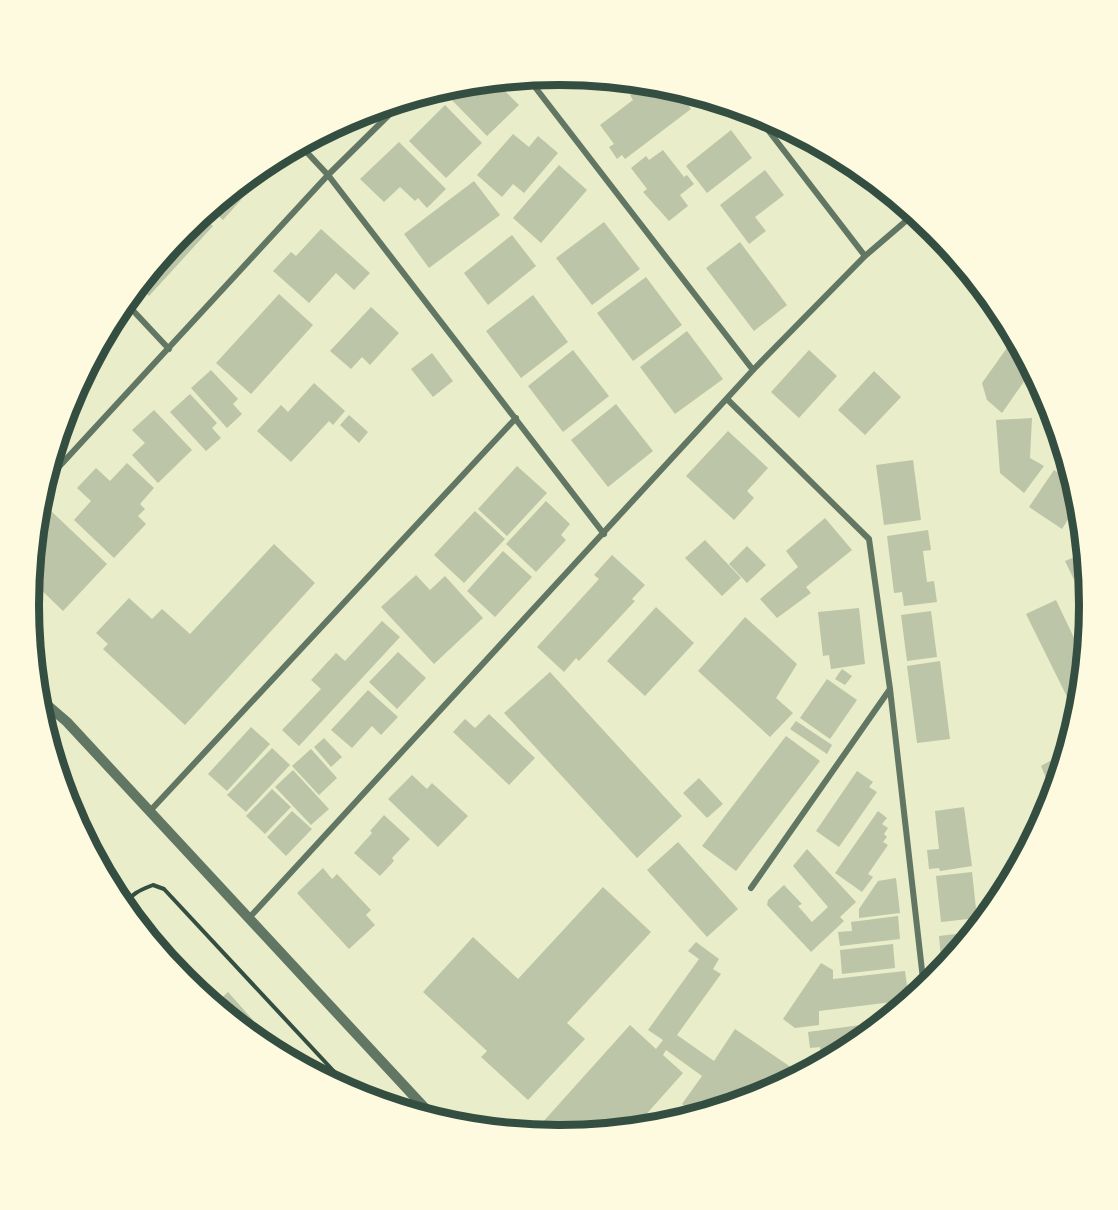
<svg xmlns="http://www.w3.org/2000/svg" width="1118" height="1210" viewBox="0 0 1118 1210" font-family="'DM Sans',sans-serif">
<rect width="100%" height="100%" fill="#e9edc9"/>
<path fill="#bcc5a7" d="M495 81 519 105 487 136 444 92 449 87 456 85Z
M646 83 663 85 682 91 689 100 686 102 691 109 625 159 622 155 617 159 609 147 614 144 600 125 633 100 630 95Z
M445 105 482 143 446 178 409 141Z
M338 125 326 137 322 133Z
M731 130 752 158 707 193 686 166Z
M513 134 529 147 538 136 558 153 524 193 513 184 502 197 477 175Z
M399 142 446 189 427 208 418 198 415 201 400 187 384 202 360 179Z
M663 150 684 177 687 175 694 184 680 195 688 206 669 221 643 192 647 189 631 168 646 156 649 160Z
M268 162 272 165 223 220 210 208Z
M559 165 587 190 541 243 513 218Z
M765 170 784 195 755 217 766 231 749 244 720 205Z
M474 181 500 215 429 268 404 234Z
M201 216 213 226 149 296 138 286 184 230Z
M604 222 640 269 592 305 556 258Z
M321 229 370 273 354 290 336 273 309 303 273 271 291 252 296 256Z
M512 235 536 266 488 305 464 273Z
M740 242 787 305 754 331 706 268Z
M646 277 682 325 633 361 597 313Z
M279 294 313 325 251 394 216 363Z
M533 295 568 342 521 378 486 331Z
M371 307 399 333 370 365 362 357 351 369 330 351Z
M687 331 723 379 675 414 640 367Z
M1009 345 1024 355 1032 370 1002 413 987 400 982 383Z
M573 350 609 396 563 432 528 386Z
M809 350 837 376 799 418 771 392Z
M432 353 453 381 433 397 411 369Z
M211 370 238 399 233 404 242 414 227 428 191 388Z
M874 371 901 397 865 435 838 410Z
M314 383 345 411 333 425 329 421 291 462 257 431 281 405 288 412Z
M190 394 217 423 212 428 221 438 206 451 170 412Z
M616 404 653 451 608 487 571 440Z
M154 410 192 450 158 483 132 455 145 443 132 430Z
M349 415 368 432 359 443 340 425Z
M1032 418 1030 458 1044 466 1024 493 1000 473 996 420Z
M728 431 768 468 747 491 754 498 734 520 686 476Z
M1064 452 1068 464 1060 459Z
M913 460 921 520 884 525 876 465Z
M127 463 154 488 140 504 145 509 138 516 146 524 114 558 74 520 91 501 77 488 96 468 110 481Z
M517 466 547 493 507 536 478 509Z
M1054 470 1074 483 1079 502 1062 529 1029 507Z
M546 501 570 524 561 535 566 540 536 572 506 544Z
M51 511 107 564 63 611 31 580 36 526Z
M475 511 505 539 464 583 434 555Z
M825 518 852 550 806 587 811 593 777 618 760 599 798 567 786 551Z
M928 530 931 550 923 551 927 582 934 581 937 602 904 606 902 592 894 593 887 536Z
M705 540 741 578 722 596 685 558Z
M274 544 315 583 185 725 103 649 108 644 96 633 129 598 152 619 162 609 190 634Z
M747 546 766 565 747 583 729 564Z
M503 551 532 577 495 617 467 591Z
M1084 553 1089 605V611L1065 561Z
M612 555 645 585 632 599 635 601 579 661 576 658 564 672 537 647 599 579 594 575Z
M416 575 430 590 445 576 483 618 434 664 381 607Z
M1056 600 1084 659 1077 717 1026 614Z
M656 607 694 643 645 696 607 661Z
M859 608 865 664 831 669 829 655 823 656 818 612Z
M931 611 937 657 907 661 901 615Z
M745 617 797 664 776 698 793 713 770 737 698 671Z
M382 621 400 637 299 746 282 730 321 689 311 680 336 653 345 661Z
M398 652 426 678 397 709 369 682Z
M940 661 950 739 917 743 907 666Z
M842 669 852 676 845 685 835 679Z
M550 672 682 816 637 858 504 713Z
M827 679 857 700 830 739 800 718Z
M368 690 398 717 381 735 372 726 352 748 331 730Z
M489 714 535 758 509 785 453 732 465 719 475 728Z
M796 721 832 745 827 754 790 729Z
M251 727 270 744 227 791 208 774Z
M786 736 820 761 736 871 702 846Z
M324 738 342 757 331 767 314 747Z
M272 748 290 765 246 812 227 795Z
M311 749 337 778 319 795 292 766Z
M1066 752 1061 769 1053 795 1041 766Z
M293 770 329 809 311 825 275 787Z
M857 771 873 782 869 787 877 792 839 847 816 831Z
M412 775 427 789 432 783 468 816 438 847 388 799Z
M699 778 723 804 707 818 683 793Z
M272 789 291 807 265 834 246 816Z
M964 807 972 866 940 871 939 868 929 869 927 850 939 849 935 811Z
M292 811 312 829 286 856 267 837Z
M878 811 887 818 882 824 888 828 884 834 887 837 883 842 888 845 868 874 873 877 862 892 835 873Z
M384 815 410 839 392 858 394 861 380 876 354 853 372 833 370 831Z
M678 842 738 909 707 937 647 870Z
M807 849 856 902 840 917 844 921 811 952 767 905 768 900 784 885 802 904 798 906 812 922 828 907 793 866Z
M323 868 332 879 337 874 371 910 366 915 375 925 349 949 297 893Z
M972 872 977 918 941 922 936 876Z
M896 878 900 913 859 918V909L878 881Z
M603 887 651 932 567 1023 585 1039 528 1100 481 1057 487 1051 423 992 473 937 518 979Z
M898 916 900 939 840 946 838 932 852 931 851 922Z
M973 932 942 970 939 936Z
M696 942 719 959 713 969 721 974 677 1035 714 1061 735 1029 801 1074 762 1095 697 1115 682 1104 702 1076 666 1050 663 1055 683 1073 634 1128 559 1135 533 1133 630 1025 656 1049 663 1040 648 1030 699 959 688 951Z
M893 944 895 968 842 974 840 950Z
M821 963 833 970V979L905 971 909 1000 819 1011V1025L795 1028 783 1019Z
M228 992 253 1020 244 1029 214 1005Z
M883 1022 853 1046 836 1055 821 1057 820 1047 810 1048 808 1032Z"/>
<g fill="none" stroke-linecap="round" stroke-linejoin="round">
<path stroke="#344e41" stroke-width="4" d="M124 907C130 894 140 890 153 885L164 889 355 1094"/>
<path stroke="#617663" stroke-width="6" d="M528 78 753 370
M755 113 865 256
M300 145 328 175 604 534
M125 302 169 349
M727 399 869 539 890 689 924 988
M44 483 328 175 404 100
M150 811 516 418
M751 888 890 689
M249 918 753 370 865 256 914 214"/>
<path stroke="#617663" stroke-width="10" d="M38 697 67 722 436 1120"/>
</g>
<path d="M0 0H1118V1210H0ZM39 605a520 520 0 1 1 1040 0a520 520 0 1 1-1040 0Z" fill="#fefae0" fill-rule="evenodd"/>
<path fill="none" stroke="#344e41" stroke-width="8" d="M39 605a520 520 0 1 1 1040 0a520 520 0 1 1-1040 0Z"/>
</svg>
